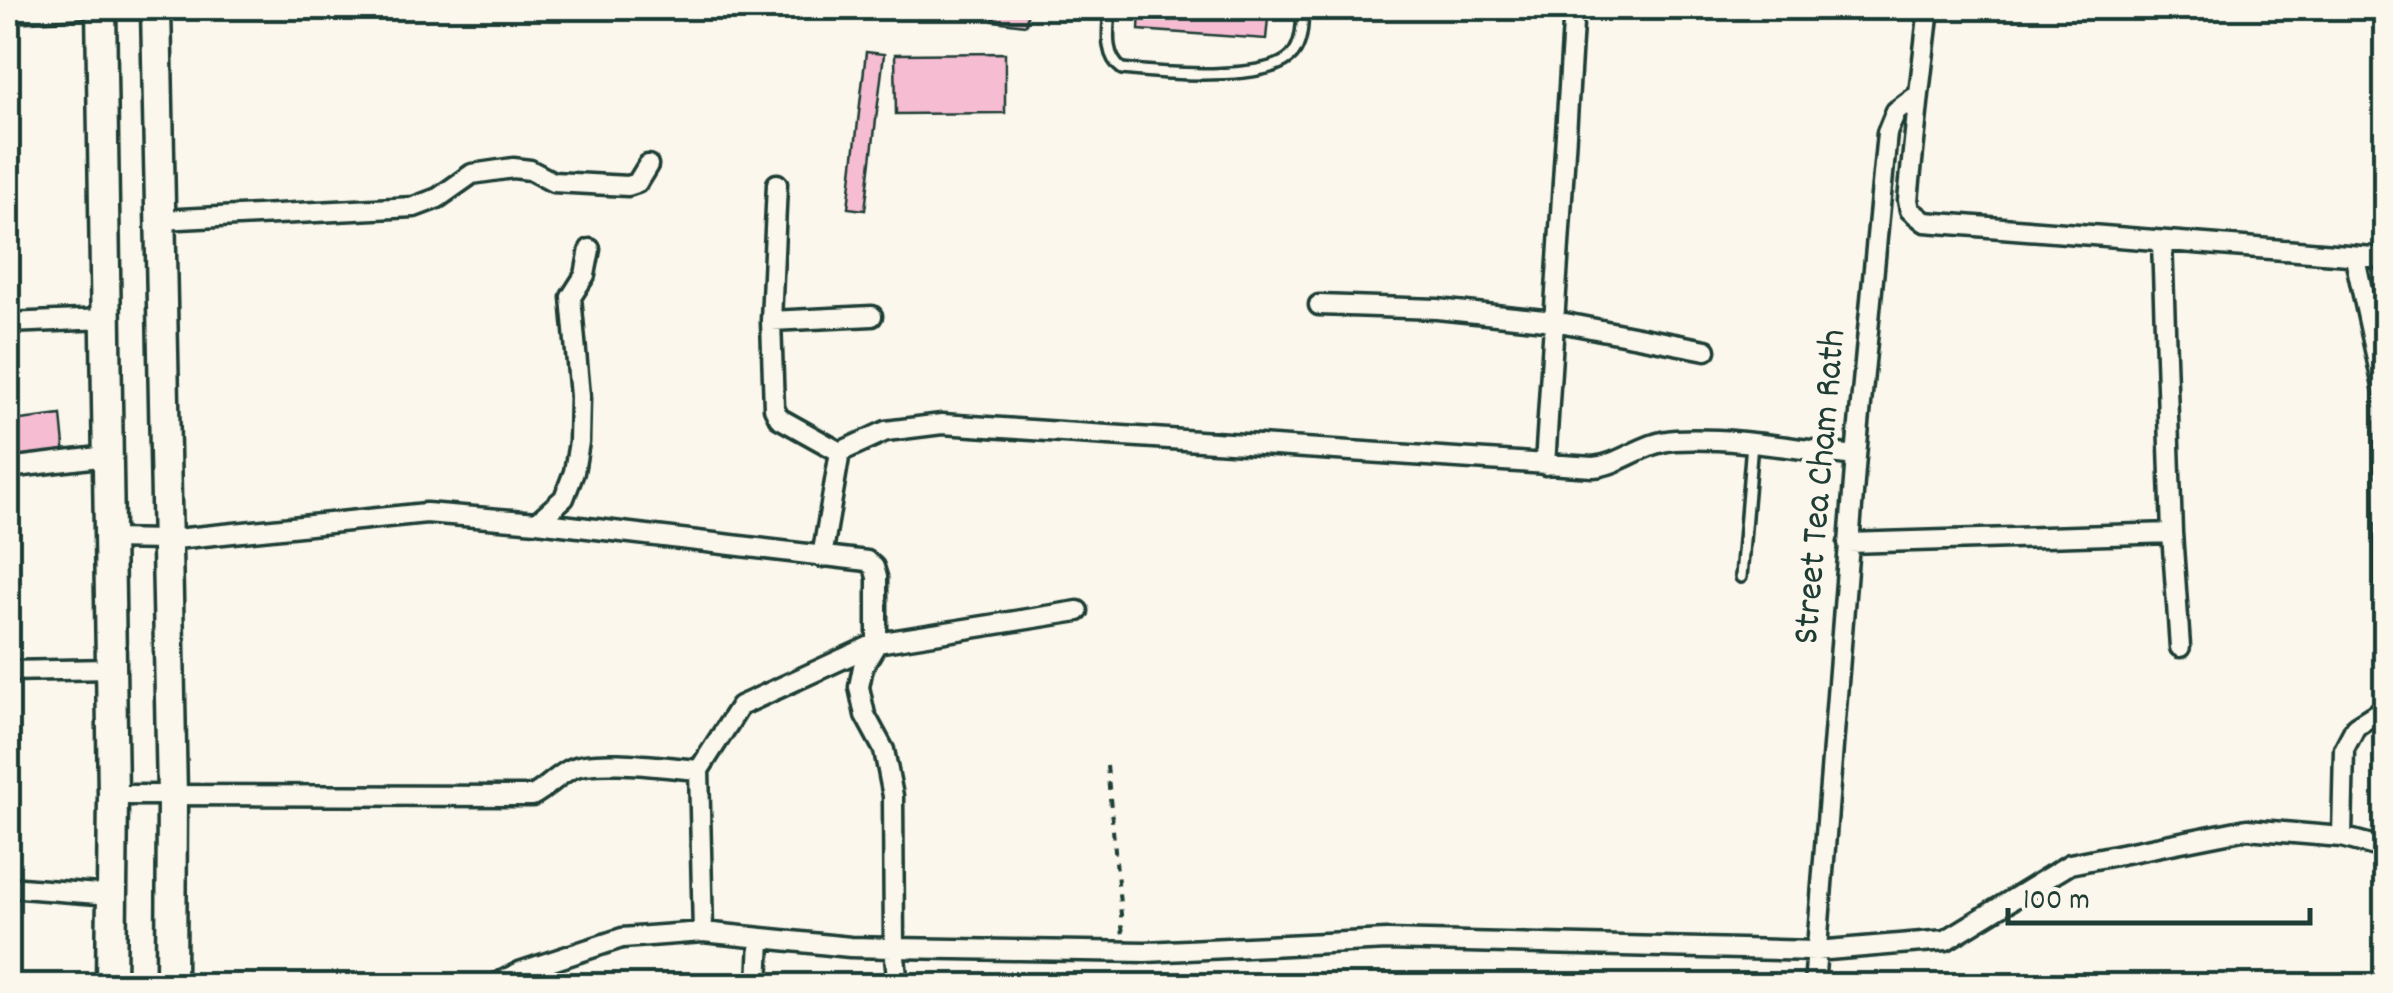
<svg xmlns="http://www.w3.org/2000/svg" width="2393" height="993" viewBox="0 0 2393 993" font-family="Dekko,sans-serif">
<rect width="100%" height="100%" fill="#fbf7ec"/>
<filter id="ink" filterUnits="userSpaceOnUse"><feTurbulence type="fractalNoise" baseFrequency=".01" numOctaves="2"/><feDisplacementMap in="SourceGraphic" scale="20" xChannelSelector="R" yChannelSelector="G"/><feConvolveMatrix kernelMatrix="1 2 1 2 8 2 1 2 1" color-interpolation-filters="sRGB"/></filter>
<g filter="url(#ink)">
<path fill="#f5bcd2" stroke="#1f3d34" stroke-width="2.5" d="M962 8H1028L1026 25 993 21 995 12Z
M1140 8H1269L1266 39 1139 30Z
M866 52 884 54 865 210 848 208Z
M1005 53V113L896 114 895 54Z
M61 415 65 456 16 461 12 421Z"/>
<g fill="none" stroke-linecap="round" stroke-linejoin="round">
<g stroke="#1f3d34" stroke-width="16">
<path id="lane" d="M1110 8C1109 28 1103 55 1122 69 1158 73 1270 83 1293 54 1303 41 1302 22 1303 8
M1741 577 1752 443"/>
</g>
<g stroke="#1f3d34" stroke-width="25">
<path id="street" d="M8 12 80 8
M1919 94 1908 200 1910 210 1925 222 2386 258
M2386 148V229
M777 184 771 321 774 408 779 418 840 452
M161 220 414 207 438 198 472 174 513 168 530 170 553 182 628 186 637 183 648 165
M2162 241 2172 533 2180 647
M2355 258 2384 391 2386 634
M1319 305 1437 309 1554 321 1706 350
M771 321 872 316
M8 323 105 319
M840 452 886 431 942 424 1593 467C1621 465 1643 442 1675 440 1735 437 1796 449 1856 456
M1545 465 1574 8
M8 468 107 456
M537 522 564 498 574 472 579 442 580 396 571 297 585 275 590 249
M108 539 166 540 426 513 537 522 867 561 874 567 877 577V643L863 667 859 687 865 715 884 750 893 796 894 948 898 986
M1848 543 2172 533
M822 557 840 452
M8 671 110 669
M113 795 532 796C546 789 558 775 571 769 595 757 670 768 699 770
M2342 837 2344 749 2356 726 2386 707
M8 887 111 895
M703 932 699 770 740 706 877 643 1078 611
M492 986 522 971 622 938 703 932 850 947 894 948 1146 952 1387 940 1816 951 1946 940 2070 864 2247 829 2342 837 2386 849
M758 986 760 938
M1814 986 1856 456 1887 133 1896 111 1919 94 1929 8"/>
</g>
<g stroke="#1f3d34" stroke-width="35">
<path id="primary" d="M101 8 113 795 111 986
M156 8 172 795 171 986"/>
</g>
<path stroke="#1f3d34" stroke-width="4" stroke-dasharray="8 8" stroke-linecap="butt" d="M1107 766 1123 936"/>
<use href="#lane" stroke="#fbf7ec" stroke-width="9"/>
<use href="#street" stroke="#fbf7ec" stroke-width="18"/>
<use href="#primary" stroke="#fbf7ec" stroke-width="28"/>
</g>
</g>
<g text-anchor="middle" dominant-baseline="central" stroke-width="9" stroke-linejoin="round" paint-order="stroke">
<g font-size="38" fill="#1f3d34" stroke="#fbf7ec">
<text transform="translate(1822 487) rotate(-85)">Street Tea Cham Rath</text>
</g>
</g>
<rect width="2393" height="993" fill="none" stroke="#fbf7ec" stroke-width="40"/>
<rect x="20" y="20" width="2353" height="953" fill="none" stroke="#1f3d34" stroke-width="4" filter="url(#ink)"/>
<path d="M2008 908v15h302v-15" fill="none" stroke="#1f3d34" stroke-width="5"/>
<text x="2023" y="908" font-size="30" fill="#1f3d34" stroke="#fbf7ec" stroke-width="8" paint-order="stroke">100 m</text>
</svg>
